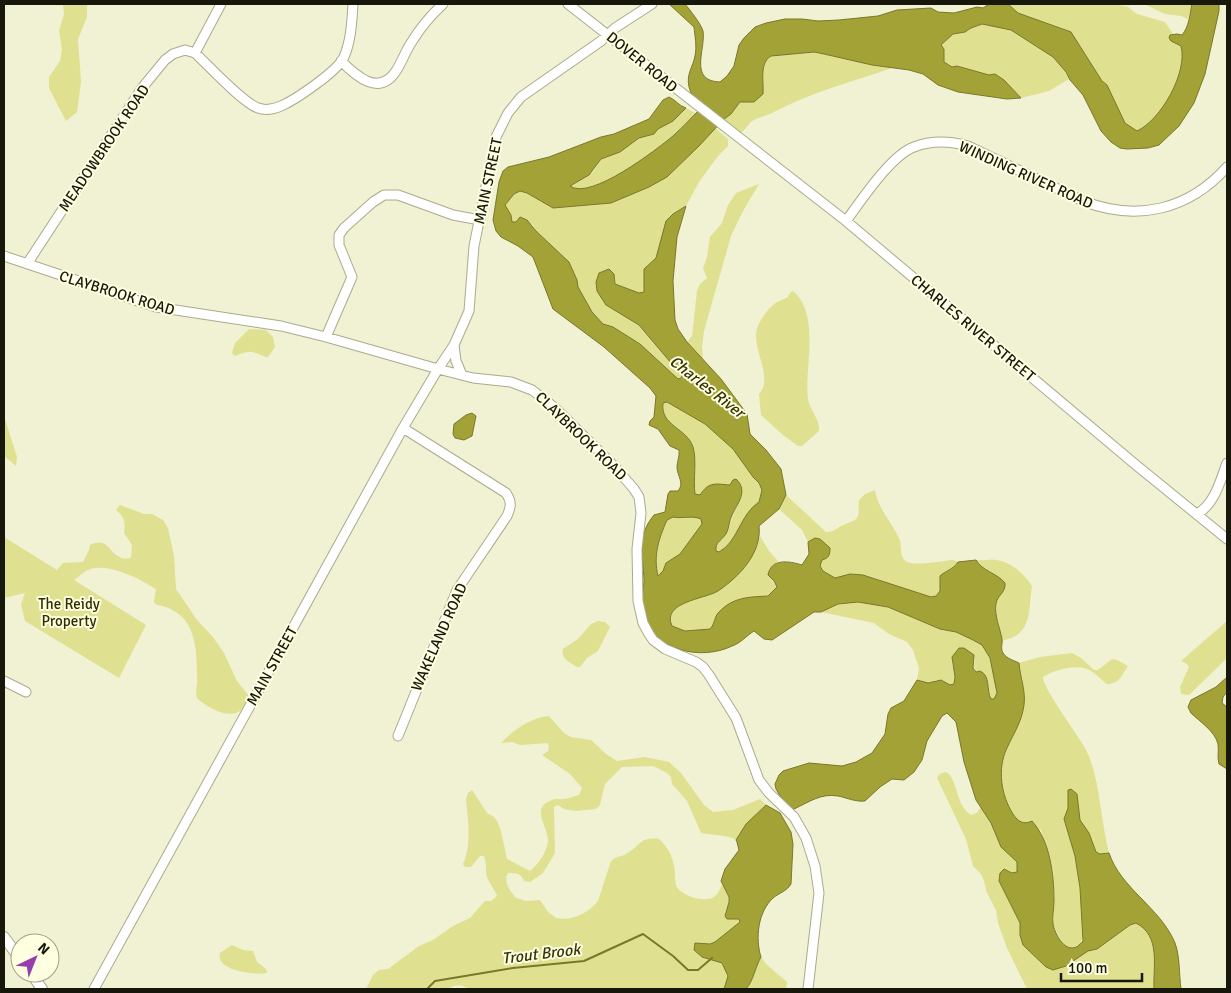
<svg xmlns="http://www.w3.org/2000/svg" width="1231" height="993" viewBox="0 0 1231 993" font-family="Signika,sans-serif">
<rect width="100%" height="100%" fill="#f0f2d3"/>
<path fill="#dfe090" d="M63 4H87V17L78 39 81 82 77 112 66 121 49 88V77L60 61 62 49 59 31 64 14Z
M1008 4H1115L1128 7 1137 14 1165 22 1173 34 1170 35 1175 43 1181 45C1188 72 1161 119 1138 131 1119 125 1116 100 1107 85L1102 81 1071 32 1018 13Z
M1144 4H1192V6L1188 19 1181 16 1165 14Z
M982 24C991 25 1001 26 1009 29 1029 36 1061 60 1069 79L1049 91 1021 98 1004 80 957 66 952 67 944 62V50L941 45 953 34 968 31 971 28Z
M814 52 892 68C852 82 811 92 774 112 767 116 759 117 752 121 748 124 746 130 739 134L723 120 731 114 741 102H747L763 94C764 82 759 63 771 56Z
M686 108 695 113C688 121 681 129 674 136 657 150 591 201 569 186L593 172 601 159 620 152 640 138 654 134 658 129 673 121Z
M715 128 728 139V146L718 156 699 182 686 206 673 214 656 258 644 269V292L639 293 615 284V278L609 269 624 315 639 325 682 376 681 379H678L640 344 613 327 603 324 592 312 578 287 577 280 569 262 536 231 533 225 512 222 511 215 505 205 514 194 520 191 527 193 553 208 611 203 649 187 667 177 700 145Z
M759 184 743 211 731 236 704 331 702 347 703 359 687 342 692 336 697 291 700 284 707 278 703 268 707 257 710 237 722 223 728 205 736 193Z
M793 291C821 315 804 367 808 399 810 411 820 419 819 431L802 446H798L783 435 761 415 759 394C775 377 749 346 758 326 762 317 769 307 777 302 781 300 785 299 788 297 789 295 790 292 793 291Z
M249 329 266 330 273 337 275 347 268 357C263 357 258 353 252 352 246 351 241 354 235 356L232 353 235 343Z
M667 402 705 424 733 449 753 477 760 483 762 490 759 502C740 514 738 542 719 552L716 551C715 541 722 540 726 534 731 526 731 516 737 507L731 485C716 484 709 481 700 495L695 494C694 480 697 460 693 447 687 429 660 427 663 403Z
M4 416 17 457 16 466 4 456Z
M875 490C878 509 891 521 899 538 903 546 898 557 907 562 917 566 943 561 953 560L958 562C954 569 942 571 940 579 939 582 941 587 940 591 937 594 935 597 930 597 911 596 883 578 862 575 853 573 844 575 835 578L823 571 820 566 822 560 815 538 808 542 802 530 779 509 786 495 826 532C833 532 836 529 841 526 861 518 858 521 859 500L865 494Z
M120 505 144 514H152L163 520 168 528 174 556 176 589 197 620 213 637 224 653 237 681 249 696C243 726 212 712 197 698 195 691 198 685 197 678 197 656 197 623 174 611 169 607 161 606 155 604L154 601 156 589C140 579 110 563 90 569 85 571 79 576 74 580L146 625 119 678 25 621 21 604 25 593 4 598V537L57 570 63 563 83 562 89 550 90 545C112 534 109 563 131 558L132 545 124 533C126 523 124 516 116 510Z
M673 517C682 519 692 515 702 519V524L680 554 666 563 663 571 657 576C655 555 659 539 667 520Z
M760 536 769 551 778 561 770 568 768 575 777 588C773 593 769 596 763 597L715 618 714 625 710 629 685 631 672 626C670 622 668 618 670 614 674 604 688 603 696 598 717 583 737 564 757 547Z
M976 560C983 561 990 559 996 560 1012 562 1024 574 1032 586 1028 610 1033 634 1004 640L1002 639 996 614 997 600 987 570 978 564Z
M858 602 888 607 940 629 956 632 982 645 990 659 996 684 997 693 994 699H991L989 695 987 678C977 672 972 671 975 659L952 663 955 677 954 684 950 685 936 680 928 683 917 680 919 668 913 650 907 642 889 634 874 623 821 612 838 604Z
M598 621 605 622 610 627 598 651 587 658 580 667H577C570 662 561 660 563 649L578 639 591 624Z
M1227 621V658L1189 695 1181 694 1180 687 1189 667 1187 664 1181 661Z
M1072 653 1081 658 1094 670H1098L1112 659 1117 660 1128 666C1122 675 1119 684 1107 684 1100 679 1095 672 1087 669 1076 664 1053 670 1043 677 1043 690 1080 736 1088 754 1100 781 1101 823 1109 853L1100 854 1096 852 1092 841 1080 820 1077 801 1068 790V808L1064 819 1075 856 1080 888 1083 936 1080 944 1071 948 1063 945 1053 924 1054 901 1053 871 1041 830C1035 828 1023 824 1020 821 1000 807 998 769 1007 749 1009 744 1012 740 1014 735 1019 723 1022 706 1023 693 1024 686 1020 672 1019 663L1040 657Z
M549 716 564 733 571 737 591 740 606 754 617 761 645 757 669 762 681 773 704 805 713 812 733 810 760 799 766 805 746 824 736 840C728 835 711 835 701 833L687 801 672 784 671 777 667 773 653 766 622 767 605 784 600 805 596 809 575 811 564 809 558 805 554 807 555 853 543 873 530 882 524 881C521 873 516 873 508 873 503 882 510 891 516 898L526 901 540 900 548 912 556 918C572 921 587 914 598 901L611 861C616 856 621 857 626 854 639 847 640 836 659 839 669 848 674 859 675 873 675 876 675 882 676 885 680 896 704 903 714 897 718 894 720 889 722 885 730 894 730 902 725 913L730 919H739L741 922 715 942 694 950 702 957 722 963 728 976 724 989H468C462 984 455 984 449 989H366L373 975 379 970 388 969 419 946 433 940 453 926 470 918 485 901H491L497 896C494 888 489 883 487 877 485 870 487 863 484 856H480L471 867H465L463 864C472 844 468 821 466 799L468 793 472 790 487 813 494 817 497 821 501 831 507 859 530 871C538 865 547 852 548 841 549 828 529 808 552 800 556 798 559 800 563 799 569 799 574 796 579 795L582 788 570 774 542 755 548 751 549 746 547 743 520 745 512 742 501 743C513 730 532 717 549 716Z
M945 772 948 773C959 785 955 804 971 815L977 813 980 808 985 811 1001 847 1017 862V872L1012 873 1008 870 999 881 1020 923V935L1023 945 1046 967 1076 960 1088 951 1097 949 1130 925 1136 923C1161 936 1153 966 1154 989H1027L1007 948 998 923 996 910 987 893 984 881 981 874 973 866 966 839 937 778 940 774Z
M232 945 243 950 253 951 257 962 266 969 267 973C255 975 215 971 220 953Z
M761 957 766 964 787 982 786 989H746C754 980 755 967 761 957Z"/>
<path fill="#a3a237" stroke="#79782a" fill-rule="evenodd" d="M669 4H685C690 10 701 24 703 31 706 49 688 81 720 82L727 76 734 66 739 45 744 38 755 27 766 23 785 19H802L818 21 839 20 878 16 897 10 931 8 938 12 954 13 977 7 983 8 989 4H1008L1018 13 1071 32 1102 81 1107 85 1125 123 1137 131C1161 120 1188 72 1181 46L1171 41 1169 38 1170 35 1177 34 1182 35C1189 27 1190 14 1192 4H1219V11L1205 74 1194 103 1179 126 1159 145 1148 148 1127 149 1120 148 1111 142 1101 131 1083 95 1070 80 1066 72 1053 57 1011 30 982 24 971 28 965 32 953 34 941 45 944 49V62L952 67 957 66 989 75 995 74 1004 80 1021 98 1007 99 958 92 938 85 923 74 909 70 872 65 824 54 814 52 771 56C759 63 764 82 763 94L754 102H740L731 114 723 120 700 145 667 177 649 187 611 203 553 208 527 193 520 191 514 194 505 205 511 215 512 222H516L520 217 527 220 536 231 569 262 577 280 578 287 592 312 603 324 613 327 640 344 678 379 681 378 682 376 639 325 606 305 597 291 596 282 599 273 609 269 614 274 615 284 639 293 644 292V269L656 258 666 221 673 214 686 206 677 237 673 281 675 320 678 329 687 342 721 379 747 414 750 434 766 450 781 469 786 495 779 509 759 526C762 553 739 577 718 591 705 599 661 602 672 626L685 631 710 629C715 624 714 617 719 612 733 597 749 597 768 596L777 587 774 581 768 575C771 558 789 561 802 565L809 554 808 542 815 538 820 539 830 548C830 555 829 558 822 560L820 566 823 571 835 578 850 574 863 575 931 597 936 596 940 591V576C945 571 954 569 958 562L976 560C982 571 997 573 1005 583 1006 593 997 595 996 604 994 615 1000 628 1002 639 1003 643 1000 648 1003 653 1007 659 1013 660 1019 663 1020 677 1026 691 1024 705 1022 721 1014 733 1007 748 997 769 1001 795 1013 814 1018 822 1024 825 1032 821 1050 841 1054 874 1054 901 1054 908 1052 917 1053 924 1056 938 1069 959 1083 941L1080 888 1075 856 1064 819 1068 808V790L1071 789 1077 794 1080 820 1089 833 1096 852 1100 854 1109 853C1121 889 1160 907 1175 943 1180 956 1179 975 1181 989H1154C1153 966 1161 936 1136 923L1130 925 1097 949 1088 951 1066 966 1053 970 1046 967 1023 945 1020 935V923L999 881 1000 873 1004 869 1012 873 1017 872V862L1001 847 991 823 976 800 964 762 956 722 947 713 942 716 927 741 922 760 914 772 904 780 892 779 880 787 865 801C855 802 848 798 838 796 821 793 809 802 794 809H790L786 806 776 789 775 784 779 775 783 771 809 763 842 766 856 762 872 753 885 734 888 714 891 708 904 701 917 680 928 683 941 680 950 685 954 684 955 677 952 657 959 648H964L974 655 973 668 976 672 980 671C991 676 986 690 991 699H994L997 693 990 658 982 645 973 640 956 632 940 629 888 607 858 602 838 604 821 612H814L772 640 764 639 754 631C746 636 741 643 732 646 701 661 654 651 642 614 639 603 644 591 644 580 643 554 636 537 654 515L665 512 668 494 670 491H678C685 483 677 476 677 467 677 461 680 456 679 450L670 446 658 429 649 425 650 421 654 417 656 396 650 388 604 347 553 309 533 257 518 246 501 237 496 231 493 220 499 182 503 171 508 167 549 157 601 137 614 134 649 119 663 100 669 97C676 100 679 106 686 108L673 121 658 129 654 134 639 138 620 152 601 159 589 175 570 186C590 201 656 150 673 136 682 128 691 118 700 109 696 102 691 95 689 87 686 74 693 67 695 56 697 46 695 37 694 27ZM667 402 705 424 733 449 753 477 759 483 762 490 759 502C740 514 738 542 719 552L716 551C715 542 721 541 726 534 729 529 729 521 732 515 737 504 749 491 736 479L733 480 730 485C716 484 709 481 700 495L695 494C693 480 697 460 693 447 687 428 660 426 663 403ZM673 517C682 519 692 515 701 519L702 524 680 554 666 563 663 571 658 576C653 556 659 538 667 520Z
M472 413 476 416 472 436 464 440 455 438 453 434 454 424 466 415Z
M1227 677V692L1223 697 1222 703 1227 707V769L1219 764C1217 757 1219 751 1218 744 1215 731 1199 721 1191 713L1188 707 1191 700 1216 687Z
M766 805 780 813 791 832 793 844 791 884C787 891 779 893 773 898 758 912 755 938 761 957 755 967 754 980 746 989H724L728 976 722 963 702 957 694 950 695 943 710 944 715 942 740 922 739 919H727L725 916 729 902V897L721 881 725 869 739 850 737 842 736 840 746 824Z"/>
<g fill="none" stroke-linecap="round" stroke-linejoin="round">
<path stroke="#79782a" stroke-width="2" d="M427 989 435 981 513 968 584 961 643 934 673 956 688 970H698L712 958"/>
<g stroke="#aaab8e" stroke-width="11">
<path id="minor" d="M568 4 846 221 1136 465 1227 539
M195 53 221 4
M341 61C356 76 379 97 396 71 402 62 405 52 411 43 420 28 430 16 443 4
M846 221C861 201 891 155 914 147 932 140 950 141 968 146L1083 201C1137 222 1189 210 1227 167
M4 256 156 307 281 326 326 337 438 369 473 378 511 382 532 390 554 407 615 467 634 489 639 497 641 513 637 549 638 601 643 623 649 634 653 640 665 649 696 662 703 667 709 675 736 718 759 780 769 793 794 817 806 838 815 866 819 893 808 989
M27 264 142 88 156 71 165 60 173 54 185 50 195 53C208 65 243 103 258 108 266 111 274 109 281 106 295 100 338 71 344 57 351 41 352 21 353 4
M326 337 352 277 339 245V235L344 228 373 202 384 195H398L453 215 480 220
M454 345 456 361 462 375
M1197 514C1215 504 1220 481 1227 463
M4 681 26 692
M398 736 457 590 507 516C511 507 512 502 506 493L403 428
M94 989 403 428 438 369 454 345 469 311 474 246 496 137 508 113 521 97 601 41 615 28 652 4"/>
</g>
<g stroke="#aaab8e" stroke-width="12">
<path id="major" d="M4 937 20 959
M31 973 42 989"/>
</g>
<use href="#minor" stroke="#fff" stroke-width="9"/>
<use href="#major" stroke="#fff" stroke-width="10"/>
</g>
<g text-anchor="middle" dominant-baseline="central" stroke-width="4" stroke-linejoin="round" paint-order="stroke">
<g font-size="15" fill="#17170c" stroke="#feffe0">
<text transform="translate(642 62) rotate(39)">DOVER ROAD</text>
<text transform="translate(104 148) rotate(-56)">MEADOWBROOK ROAD</text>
<text transform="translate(1026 175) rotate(24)">WINDING RIVER ROAD</text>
<text transform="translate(488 181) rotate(-78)">MAIN STREET</text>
<text transform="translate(117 293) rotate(17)">CLAYBROOK ROAD</text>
<text transform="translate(973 328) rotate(40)">CHARLES RIVER STREET</text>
<text transform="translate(581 436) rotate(44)">CLAYBROOK ROAD</text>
<text transform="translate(439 637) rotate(-66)">WAKELAND ROAD</text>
<text transform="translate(272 666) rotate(-61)">MAIN STREET</text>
</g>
<g font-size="15" fill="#2f2e00" stroke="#feffe0">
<text x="69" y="604">The Reidy<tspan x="69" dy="17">Property</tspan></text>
</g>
<g font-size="16" font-style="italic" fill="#353406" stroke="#feffe0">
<text transform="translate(707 387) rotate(38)">Charles River</text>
<text transform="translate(541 954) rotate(-7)">Trout Brook</text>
</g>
</g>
<rect width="1231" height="993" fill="none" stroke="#17170c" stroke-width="10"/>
<g transform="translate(35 958) rotate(43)"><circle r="24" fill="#feffe0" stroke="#a2a28b"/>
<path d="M0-4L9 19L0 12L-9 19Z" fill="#963fac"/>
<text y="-8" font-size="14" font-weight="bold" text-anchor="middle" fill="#17170c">N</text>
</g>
<path d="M1061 973v8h81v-8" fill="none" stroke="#17170c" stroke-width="2.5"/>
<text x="1068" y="973" font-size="15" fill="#17170c" stroke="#feffe0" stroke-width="4" paint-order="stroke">100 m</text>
</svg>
